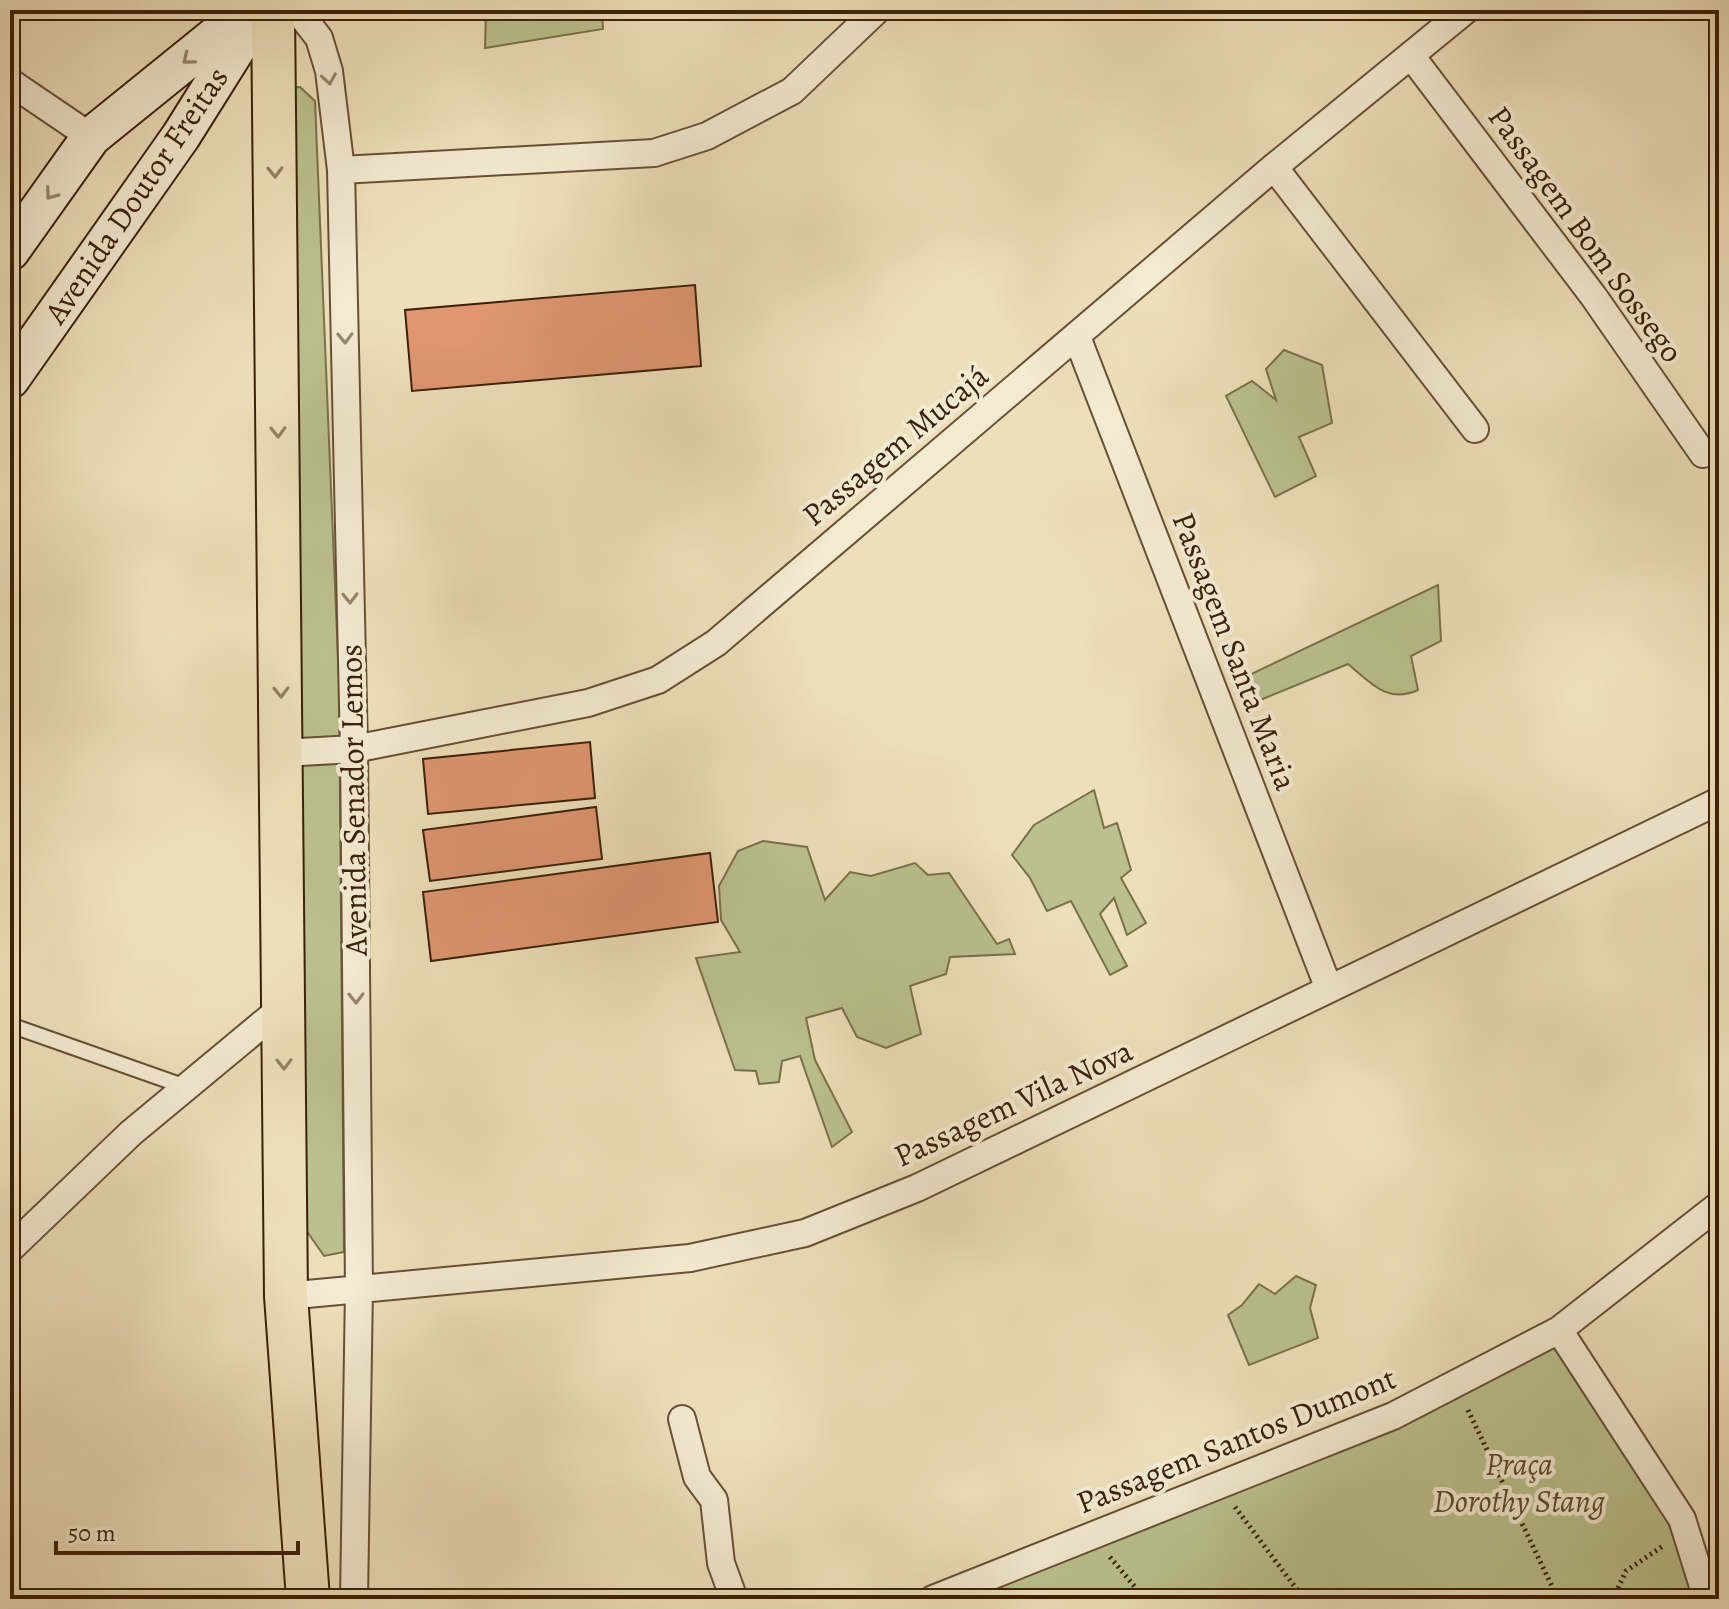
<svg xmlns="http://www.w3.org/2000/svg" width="1729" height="1609" viewBox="0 0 1729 1609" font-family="Alegreya,serif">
<rect width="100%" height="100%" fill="#eddfba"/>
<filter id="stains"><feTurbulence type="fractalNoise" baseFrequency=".0025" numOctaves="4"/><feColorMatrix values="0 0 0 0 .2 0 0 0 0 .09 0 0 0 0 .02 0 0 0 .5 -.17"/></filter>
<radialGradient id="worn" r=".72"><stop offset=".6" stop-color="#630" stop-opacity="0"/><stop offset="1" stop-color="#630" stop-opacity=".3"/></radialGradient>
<path fill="#bac18e" stroke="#7a714a" stroke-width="2" d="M486 10H602L603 29 485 48Z
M300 87 315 101 339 683 344 1252 324 1256 299 1220 283 88Z
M1284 350 1322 365 1332 423 1299 437 1316 476 1275 497 1226 396 1252 381 1276 400 1266 369Z
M1438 585 1441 641 1411 656 1418 690C1387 704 1371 683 1348 664L1248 705 1243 678Z
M1094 790 1104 828 1117 823 1131 870 1121 878 1146 923 1127 935 1114 898 1100 914 1127 966 1110 975 1071 901 1047 911 1030 878 1012 855 1034 825Z
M763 841 807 847 825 900 850 872 871 876 915 863 928 875 949 873 997 944 1009 939 1015 954 950 957 946 974 910 986 921 1034 886 1048 857 1037 842 1008 806 1018 815 1060 852 1132 832 1147 800 1056 782 1061 779 1082 759 1084 756 1071 735 1070 696 958 740 952 721 920 719 886 738 851Z
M1296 1276 1316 1285 1310 1308 1318 1338 1249 1365 1228 1315 1242 1305 1259 1284 1275 1294Z
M1559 1330 1682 1519 1707 1599H933L1393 1416Z"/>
<path fill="#df9671" stroke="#3b2107" stroke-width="2" d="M695 285 701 366 412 391 405 310Z
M590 742 595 798 428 814 423 759Z
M596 807 602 859 430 881 423 830Z
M710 853 718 922 431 961 423 892Z"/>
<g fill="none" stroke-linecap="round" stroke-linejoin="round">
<g stroke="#685034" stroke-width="18">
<path id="service" d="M10 1025 186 1087"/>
</g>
<g stroke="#685034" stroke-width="30">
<path id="minor" d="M297 10 319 38 329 71 341 170 354 749 359 1289 354 1599
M1412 57 1594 297 1703 454
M10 82 91 137
M1274 167 1475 429
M341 170 654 153 707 136 792 91 877 10
M1077 337 1329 989
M282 753 354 749 588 703 658 680 716 643 1274 167 1466 10
M10 1249 131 1133 284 1006
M286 1296 690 1258 805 1233 917 1188 1719 801
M1559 1330 1682 1519 1707 1599
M682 1419 697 1477 714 1500 721 1563 734 1599
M933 1599 1393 1416 1559 1330 1719 1205"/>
</g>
<g stroke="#3b2107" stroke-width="42">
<path id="secondary" d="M10 251 91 137 248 10
M10 379 181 136 260 10"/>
</g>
<g stroke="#3b2107" stroke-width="46">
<path id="primary" d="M273 10 286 1296 308 1599"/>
</g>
<path stroke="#3b2107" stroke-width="5" stroke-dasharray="2 4" stroke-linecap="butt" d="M1468 1410 1558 1599
M1235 1507 1304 1599
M1110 1557 1145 1599
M1613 1599 1626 1571 1663 1546"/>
<use href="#service" stroke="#f3ead2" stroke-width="14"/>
<use href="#minor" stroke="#f3ead2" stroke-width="26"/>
<use href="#secondary" stroke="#f3ead2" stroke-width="38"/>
<use href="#primary" stroke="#eddfba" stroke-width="42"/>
</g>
<defs><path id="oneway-chevron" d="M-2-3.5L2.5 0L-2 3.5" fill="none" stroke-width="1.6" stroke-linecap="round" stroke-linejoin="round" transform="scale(2)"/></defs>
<g stroke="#97866c">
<use href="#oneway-chevron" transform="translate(188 59) rotate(141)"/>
<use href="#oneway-chevron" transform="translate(329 79) rotate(81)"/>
<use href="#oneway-chevron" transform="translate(51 194) rotate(126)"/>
<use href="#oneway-chevron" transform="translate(345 338) rotate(89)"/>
<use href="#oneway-chevron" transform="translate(350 598) rotate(89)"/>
<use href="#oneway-chevron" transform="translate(356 998) rotate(89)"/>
</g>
<g stroke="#948060">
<use href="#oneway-chevron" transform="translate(275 172) rotate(89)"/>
<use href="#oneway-chevron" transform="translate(278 432) rotate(89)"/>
<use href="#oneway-chevron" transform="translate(281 692) rotate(89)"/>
<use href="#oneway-chevron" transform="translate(284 1064) rotate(89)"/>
</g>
<g text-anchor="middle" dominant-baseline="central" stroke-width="8" stroke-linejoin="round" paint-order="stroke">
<g font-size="32" fill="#3b2107" stroke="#f3ead2">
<text transform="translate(136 195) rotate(-56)">Avenida Doutor Freitas</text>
<text transform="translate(1586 234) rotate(54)">Passagem Bom Sossego</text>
<text transform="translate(895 445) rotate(-40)">Passagem Mucajá</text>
<text transform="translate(1235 651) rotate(69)">Passagem Santa Maria</text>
<text transform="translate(353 800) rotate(-91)">Avenida Senador Lemos</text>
<text transform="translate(1013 1103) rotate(-25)">Passagem Vila Nova</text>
<text transform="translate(1236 1440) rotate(-22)">Passagem Santos Dumont</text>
</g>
<g font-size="32" font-style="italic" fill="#5b4929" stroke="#f3ead2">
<text x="1519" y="1464">Praça<tspan x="1519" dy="37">Dorothy Stang</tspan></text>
</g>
</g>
<rect width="1729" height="1609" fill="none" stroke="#eddfba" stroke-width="40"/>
<rect x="12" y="12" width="1705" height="1585" fill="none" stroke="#3b2107" stroke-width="4"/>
<rect x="20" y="20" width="1689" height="1569" fill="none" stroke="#3b2107" stroke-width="2"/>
<path d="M56 1541v12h242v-12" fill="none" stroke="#3b2107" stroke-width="4"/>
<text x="68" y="1541" font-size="24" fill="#3b2107" stroke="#f3ead2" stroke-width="6" paint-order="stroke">50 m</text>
<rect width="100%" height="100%" filter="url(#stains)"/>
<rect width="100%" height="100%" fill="url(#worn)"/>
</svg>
